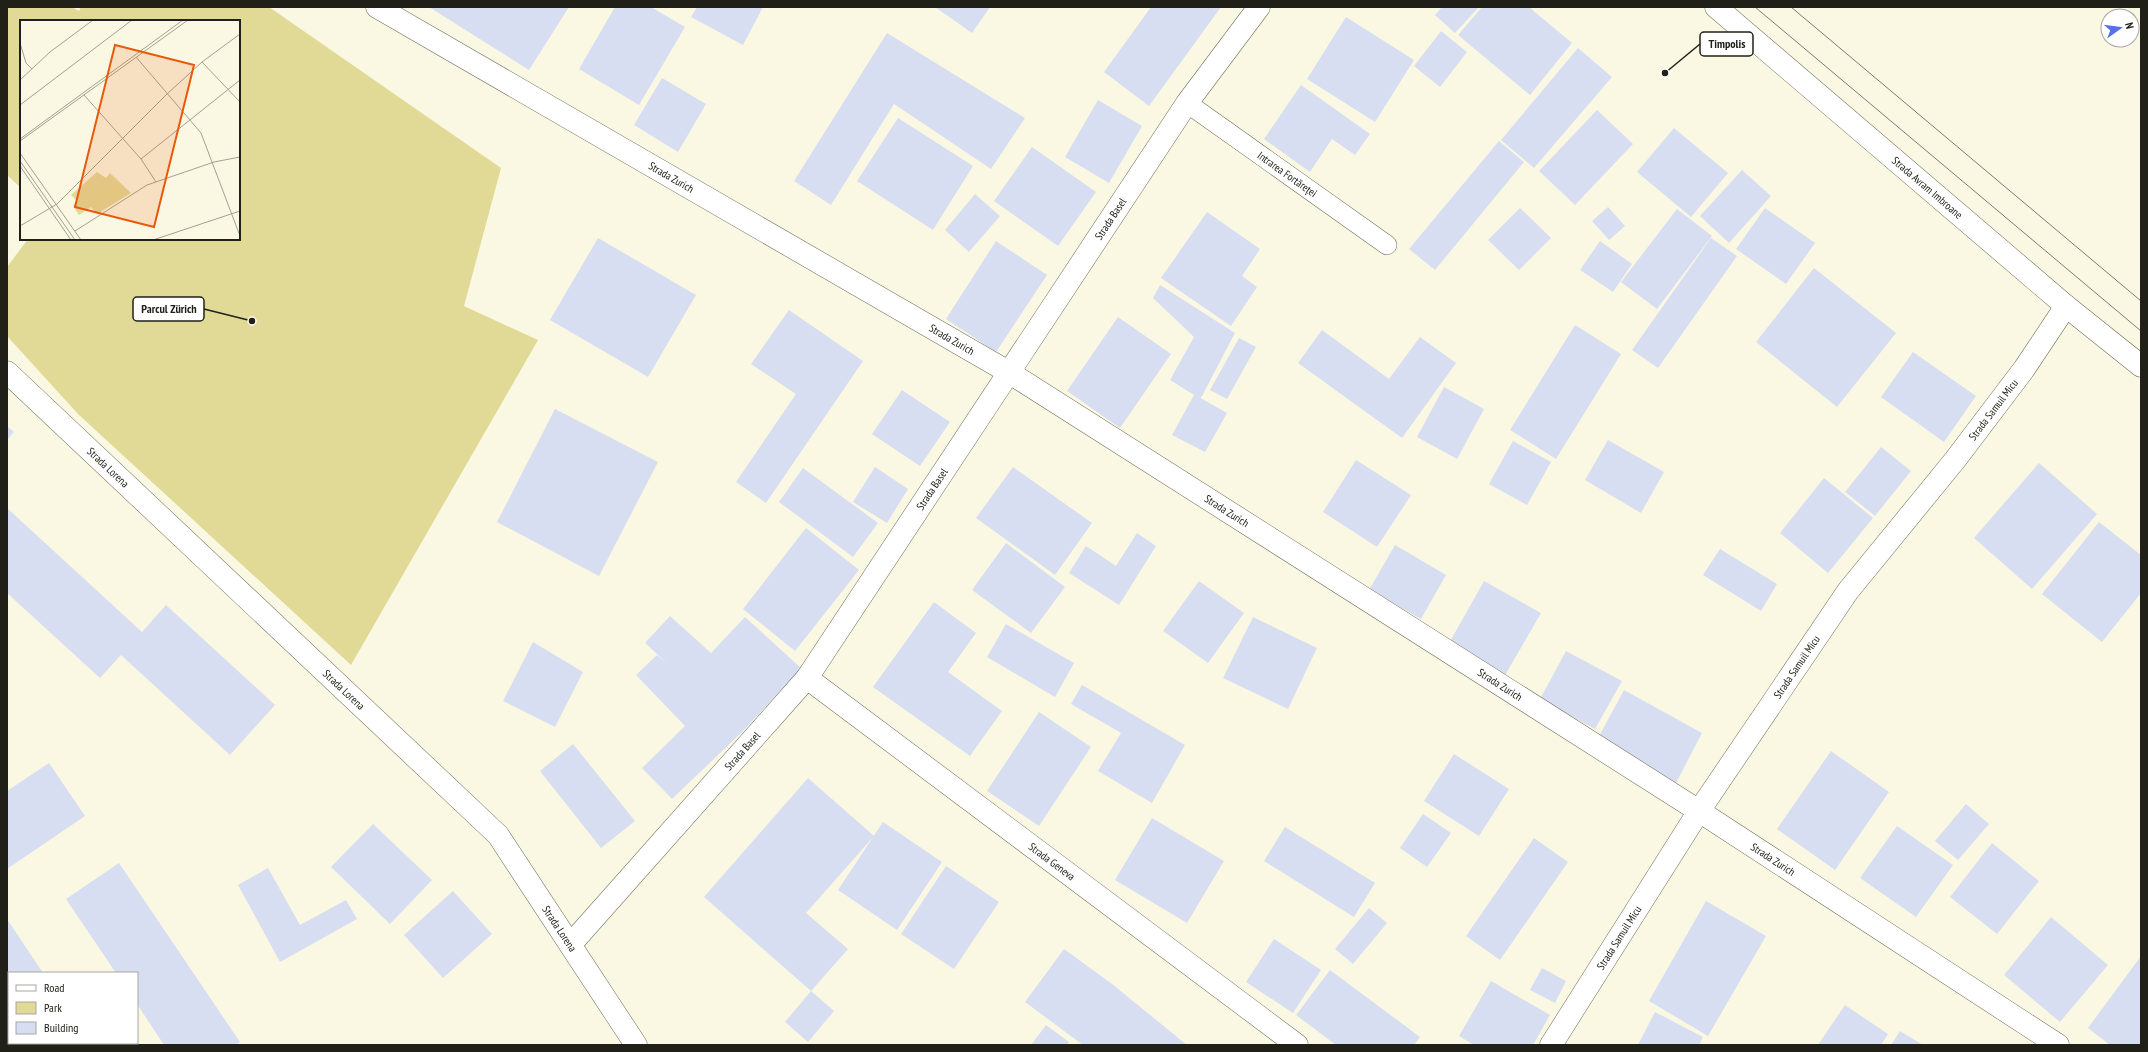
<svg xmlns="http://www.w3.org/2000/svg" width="2148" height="1052" viewBox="0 0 2148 1052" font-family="'PT Sans Narrow',sans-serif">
<rect width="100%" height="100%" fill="#faf8e2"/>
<path fill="#e1da97" d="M7 7H72L79 11 81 7H269L501 168 464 306 538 340 351 665 78 414 7 336V267L28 239H239V21H21V188L7 175Z"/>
<path fill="#d7def2" d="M429 7H569L529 70Z
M615 7H651L685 27 639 105 579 69Z
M697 7H763L743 45 691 17Z
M935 7H990L972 33Z
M1151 7H1221L1149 106 1104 72Z
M1442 7H1479L1455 33 1435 15Z
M1482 7H1529L1572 43 1530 95 1458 35Z
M1346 17 1414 60 1375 122 1307 79Z
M1441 31 1467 52 1440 87 1414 66Z
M887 33 1025 118 991 169 894 104 831 205 794 181Z
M1578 48 1612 77 1534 168 1501 140Z
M662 78 706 104 678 152 634 125Z
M1301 85 1370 134 1355 155 1332 139 1310 172 1264 139Z
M1098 100 1142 126 1109 183 1065 157Z
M1597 110 1633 144 1575 205 1539 171Z
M898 118 973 166 933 230 857 181Z
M1674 128 1728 173 1691 217 1637 172Z
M1499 141 1524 162 1435 270 1409 249Z
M1032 147 1096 192 1058 246 994 201Z
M1742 170 1771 196 1729 243 1700 216Z
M975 194 1000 216 969 252 945 230Z
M1608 207 1625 226 1609 240 1592 221Z
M1520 208 1551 238 1519 270 1488 240Z
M1765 208 1815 243 1786 284 1736 249Z
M1677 209 1712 236 1657 309 1621 282Z
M1207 212 1260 249 1242 276 1257 287 1231 326 1161 278Z
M598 238 696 295 648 377 550 320Z
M1711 238 1737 256 1658 368 1632 350Z
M996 241 1047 275 996 352 946 319Z
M1600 241 1632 264 1613 292 1580 270Z
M1814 268 1896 333 1837 407 1756 342Z
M1160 285 1235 333 1201 398 1197 396 1227 413 1205 452 1172 435 1194 395 1170 380 1194 337 1153 298Z
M789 310 863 361 766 503 736 482 796 394 751 364Z
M1118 317 1171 354 1120 428 1067 391Z
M1575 325 1621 354 1556 459 1510 430Z
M1322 330 1389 379 1420 337 1456 363 1402 438 1298 363Z
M1239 338 1256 347 1227 399 1210 390Z
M1913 352 1976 396 1944 442 1881 397Z
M1444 387 1484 409 1457 459 1417 437Z
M902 390 950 422 920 466 872 434Z
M555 409 658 462 599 576 497 522Z
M7 426 14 432 7 440Z
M1608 440 1664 472 1641 513 1585 480Z
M1513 441 1551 462 1527 505 1489 484Z
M1881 447 1911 471 1875 516 1845 492Z
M1356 460 1411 495 1377 547 1323 512Z
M2039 463 2097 514 2032 589 1974 538Z
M875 467 908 489 887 523 853 502Z
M1013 467 1092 523 1055 575 976 518Z
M803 468 878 523 853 557 779 502Z
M1824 478 1873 518 1828 573 1780 533Z
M7 508 142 632 166 605 275 705 230 755 121 655 100 678 7 593Z
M2099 522 2141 555V593L2102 642 2042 594Z
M806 528 859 570 795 651 743 609Z
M1137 533 1156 546 1119 605 1069 573 1086 546 1116 566Z
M1006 543 1065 587 1031 633 972 590Z
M1395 545 1446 575 1421 619 1369 590Z
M1720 549 1777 584 1761 611 1703 575Z
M1199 581 1244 613 1208 663 1163 631Z
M1484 581 1541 613 1504 677 1448 645Z
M934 602 976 633 948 672 1002 711 970 756 873 687Z
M670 616 711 653 745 617 801 668 742 732 672 799 642 768 685 726 636 675 657 655 668 664 645 643Z
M1253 617 1317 648 1288 709 1223 678Z
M1006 624 1074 663 1055 697 987 657Z
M533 642 583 672 555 727 503 701Z
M1566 651 1622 681 1595 729 1540 699Z
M1082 685 1185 745 1152 803 1098 771 1121 733 1071 704Z
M1624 690 1702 733 1676 783 1597 740Z
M1039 712 1091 747 1039 826 987 791Z
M573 744 635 821 601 848 540 771Z
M1831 751 1889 792 1835 870 1777 829Z
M1454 754 1509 789 1479 836 1424 801Z
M49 763 85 816 7 869V791Z
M808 778 874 836 806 913 848 949 811 991 704 897Z
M1966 804 1989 824 1958 860 1935 841Z
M1423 814 1451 833 1427 867 1400 848Z
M1152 818 1224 861 1187 923 1115 880Z
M883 822 942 862 897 930 838 890Z
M373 824 432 880 390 924 331 867Z
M1897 826 1953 865 1916 917 1860 878Z
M1285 827 1375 883 1354 917 1264 861Z
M1534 838 1568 862 1500 960 1466 936Z
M1992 843 2039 881 1997 934 1950 897Z
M119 863 240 1042 236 1045H164L137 1004V973H116L66 899Z
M946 866 999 902 954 969 901 934Z
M268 868 300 925 346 900 357 919 280 962 238 885Z
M453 891 492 934 443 978 404 935Z
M1706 901 1766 936 1708 1036 1649 1001Z
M1369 908 1387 923 1353 964 1335 949Z
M2051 917 2108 965 2060 1022 2004 975Z
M7 919 43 973H9V983L7 980Z
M1274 939 1321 970 1293 1013 1246 982Z
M1064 949 1112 984 1187 1045H1083L1025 1002Z
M2141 956V1045H2110L2088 1028Z
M1542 968 1566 981 1555 1003 1530 990Z
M1330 970 1420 1037 1414 1045H1336L1296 1015Z
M1491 981 1550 1015 1533 1045H1474L1459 1036Z
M811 991 834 1011 808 1042 785 1022Z
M1845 1005 1888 1034 1881 1045H1818Z
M1655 1012 1703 1037 1699 1045H1638Z
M1046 1025 1069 1042 1067 1045H1031Z
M1900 1031 1923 1045H1891Z
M49 1043H79L76 1045H50Z
M96 1043H126L128 1045H93Z"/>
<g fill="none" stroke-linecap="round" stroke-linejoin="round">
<g stroke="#716f5c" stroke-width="20">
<g id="service">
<path id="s1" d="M1187 103 1387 245"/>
</g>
</g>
<g stroke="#716f5c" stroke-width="23">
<g id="minor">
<path id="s2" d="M377 7 1010 373 1699 811 2058 1045"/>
<path id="s3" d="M7 372 498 835 636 1045"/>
<path id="s4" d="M807 678 1297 1045"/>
<path id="s5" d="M571 944 807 678 1187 103 1259 7"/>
<path id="s6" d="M1551 1045 1699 811 1848 591 1955 460 2024 369 2066 306"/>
</g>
</g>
<g stroke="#716f5c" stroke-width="23">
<g id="tertiary">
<path id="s7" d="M1716 7 2066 306 2141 366"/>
</g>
</g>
<use href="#service" stroke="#fff" stroke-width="19"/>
<use href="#minor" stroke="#fff" stroke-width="22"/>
<use href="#tertiary" stroke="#fff" stroke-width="22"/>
<path stroke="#7f7d6f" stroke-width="1" d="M1755 7 2141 331
M1791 7 2141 301"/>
</g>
<g text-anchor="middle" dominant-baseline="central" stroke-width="4" stroke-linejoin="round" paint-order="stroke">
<g font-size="11" fill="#212018" stroke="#fff">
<text stroke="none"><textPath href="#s1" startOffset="123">Intrarea Fortăreței</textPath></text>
<text stroke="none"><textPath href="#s2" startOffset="340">Strada Zurich</textPath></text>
<text stroke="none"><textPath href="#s7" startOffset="278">Strada Avram Imbroane</textPath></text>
<text stroke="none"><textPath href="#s5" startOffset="906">Strada Basel</textPath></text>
<text stroke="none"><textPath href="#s2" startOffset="664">Strada Zurich</textPath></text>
<text stroke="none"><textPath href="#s6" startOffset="775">Strada Samuil Micu</textPath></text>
<text stroke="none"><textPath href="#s3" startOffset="139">Strada Lorena</textPath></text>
<text stroke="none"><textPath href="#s5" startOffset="582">Strada Basel</textPath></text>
<text stroke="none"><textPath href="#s2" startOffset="988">Strada Zurich</textPath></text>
<text stroke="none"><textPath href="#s6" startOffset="451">Strada Samuil Micu</textPath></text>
<text stroke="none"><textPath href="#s2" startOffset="1312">Strada Zurich</textPath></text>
<text stroke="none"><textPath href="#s3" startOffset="463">Strada Lorena</textPath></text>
<text stroke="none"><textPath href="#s5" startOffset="258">Strada Basel</textPath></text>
<text stroke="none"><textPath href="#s2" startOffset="1636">Strada Zurich</textPath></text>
<text stroke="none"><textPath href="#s4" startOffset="306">Strada Geneva</textPath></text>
<text stroke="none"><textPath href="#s3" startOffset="787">Strada Lorena</textPath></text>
<text stroke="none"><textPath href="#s6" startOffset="127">Strada Samuil Micu</textPath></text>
</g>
</g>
<g transform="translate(20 20)">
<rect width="220" height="220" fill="#faf8e2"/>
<path d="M77 152 86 158 90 153 111 173 77 194 71 187 59 195 53 186 57 181 51 175Z" fill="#e1da97"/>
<path fill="none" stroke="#a3a291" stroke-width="1" d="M0 23 6 43 12 49M116 37 181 113 220 216M182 42 220 82M0 60 30 32 73 0M64 75 121 139 136 162M0 85 112 0M0 119 163 0M0 121 168 0M0 133 61 220M121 139 220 60M0 141 55 220M0 146 51 220M0 206 37 184 147 74 182 42 220 14M55 211 127 165 194 142 220 137M133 220 220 191"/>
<path fill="#e8590c" fill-opacity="0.15" stroke="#e8590c" stroke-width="2" d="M95 25 174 45 134 207 55 187Z"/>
<rect width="220" height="220" fill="none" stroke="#212018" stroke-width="2"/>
</g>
<path fill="none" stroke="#212018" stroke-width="1.5" d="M1665 73L1700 44M252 321L204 309"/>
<g fill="#212018" stroke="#fff" stroke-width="1.5">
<circle cx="1665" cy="73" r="4"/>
<circle cx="252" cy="321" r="4"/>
</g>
<g fill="#fff" stroke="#212018" stroke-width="1.5">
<rect x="1700" y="32" width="53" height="24" rx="4"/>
<rect x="133" y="297" width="71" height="24" rx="4"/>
</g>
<g font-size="12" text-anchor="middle" font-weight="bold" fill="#212018">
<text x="1727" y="48">Timpolis</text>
<text x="169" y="313">Parcul Zürich</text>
</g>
<rect width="2148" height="1052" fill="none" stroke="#212018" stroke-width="16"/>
<rect x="8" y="972" width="130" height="72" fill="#ffffff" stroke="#a6a6a3"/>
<rect x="16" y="985" width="20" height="6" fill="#ffffff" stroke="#a6a6a3"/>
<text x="44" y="992" font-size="12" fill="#212018">Road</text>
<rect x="16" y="1002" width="20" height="12" fill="#e1da97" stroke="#a6a6a3"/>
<text x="44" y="1012" font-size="12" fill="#212018">Park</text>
<rect x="16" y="1022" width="20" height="12" fill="#d7def2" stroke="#a6a6a3"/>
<text x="44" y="1032" font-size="12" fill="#212018">Building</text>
<g transform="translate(2120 28) rotate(76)"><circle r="19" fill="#ffffff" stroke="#a6a6a3"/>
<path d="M0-3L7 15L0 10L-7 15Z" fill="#5771e7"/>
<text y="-6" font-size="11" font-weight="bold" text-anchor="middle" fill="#212018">N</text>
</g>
</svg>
